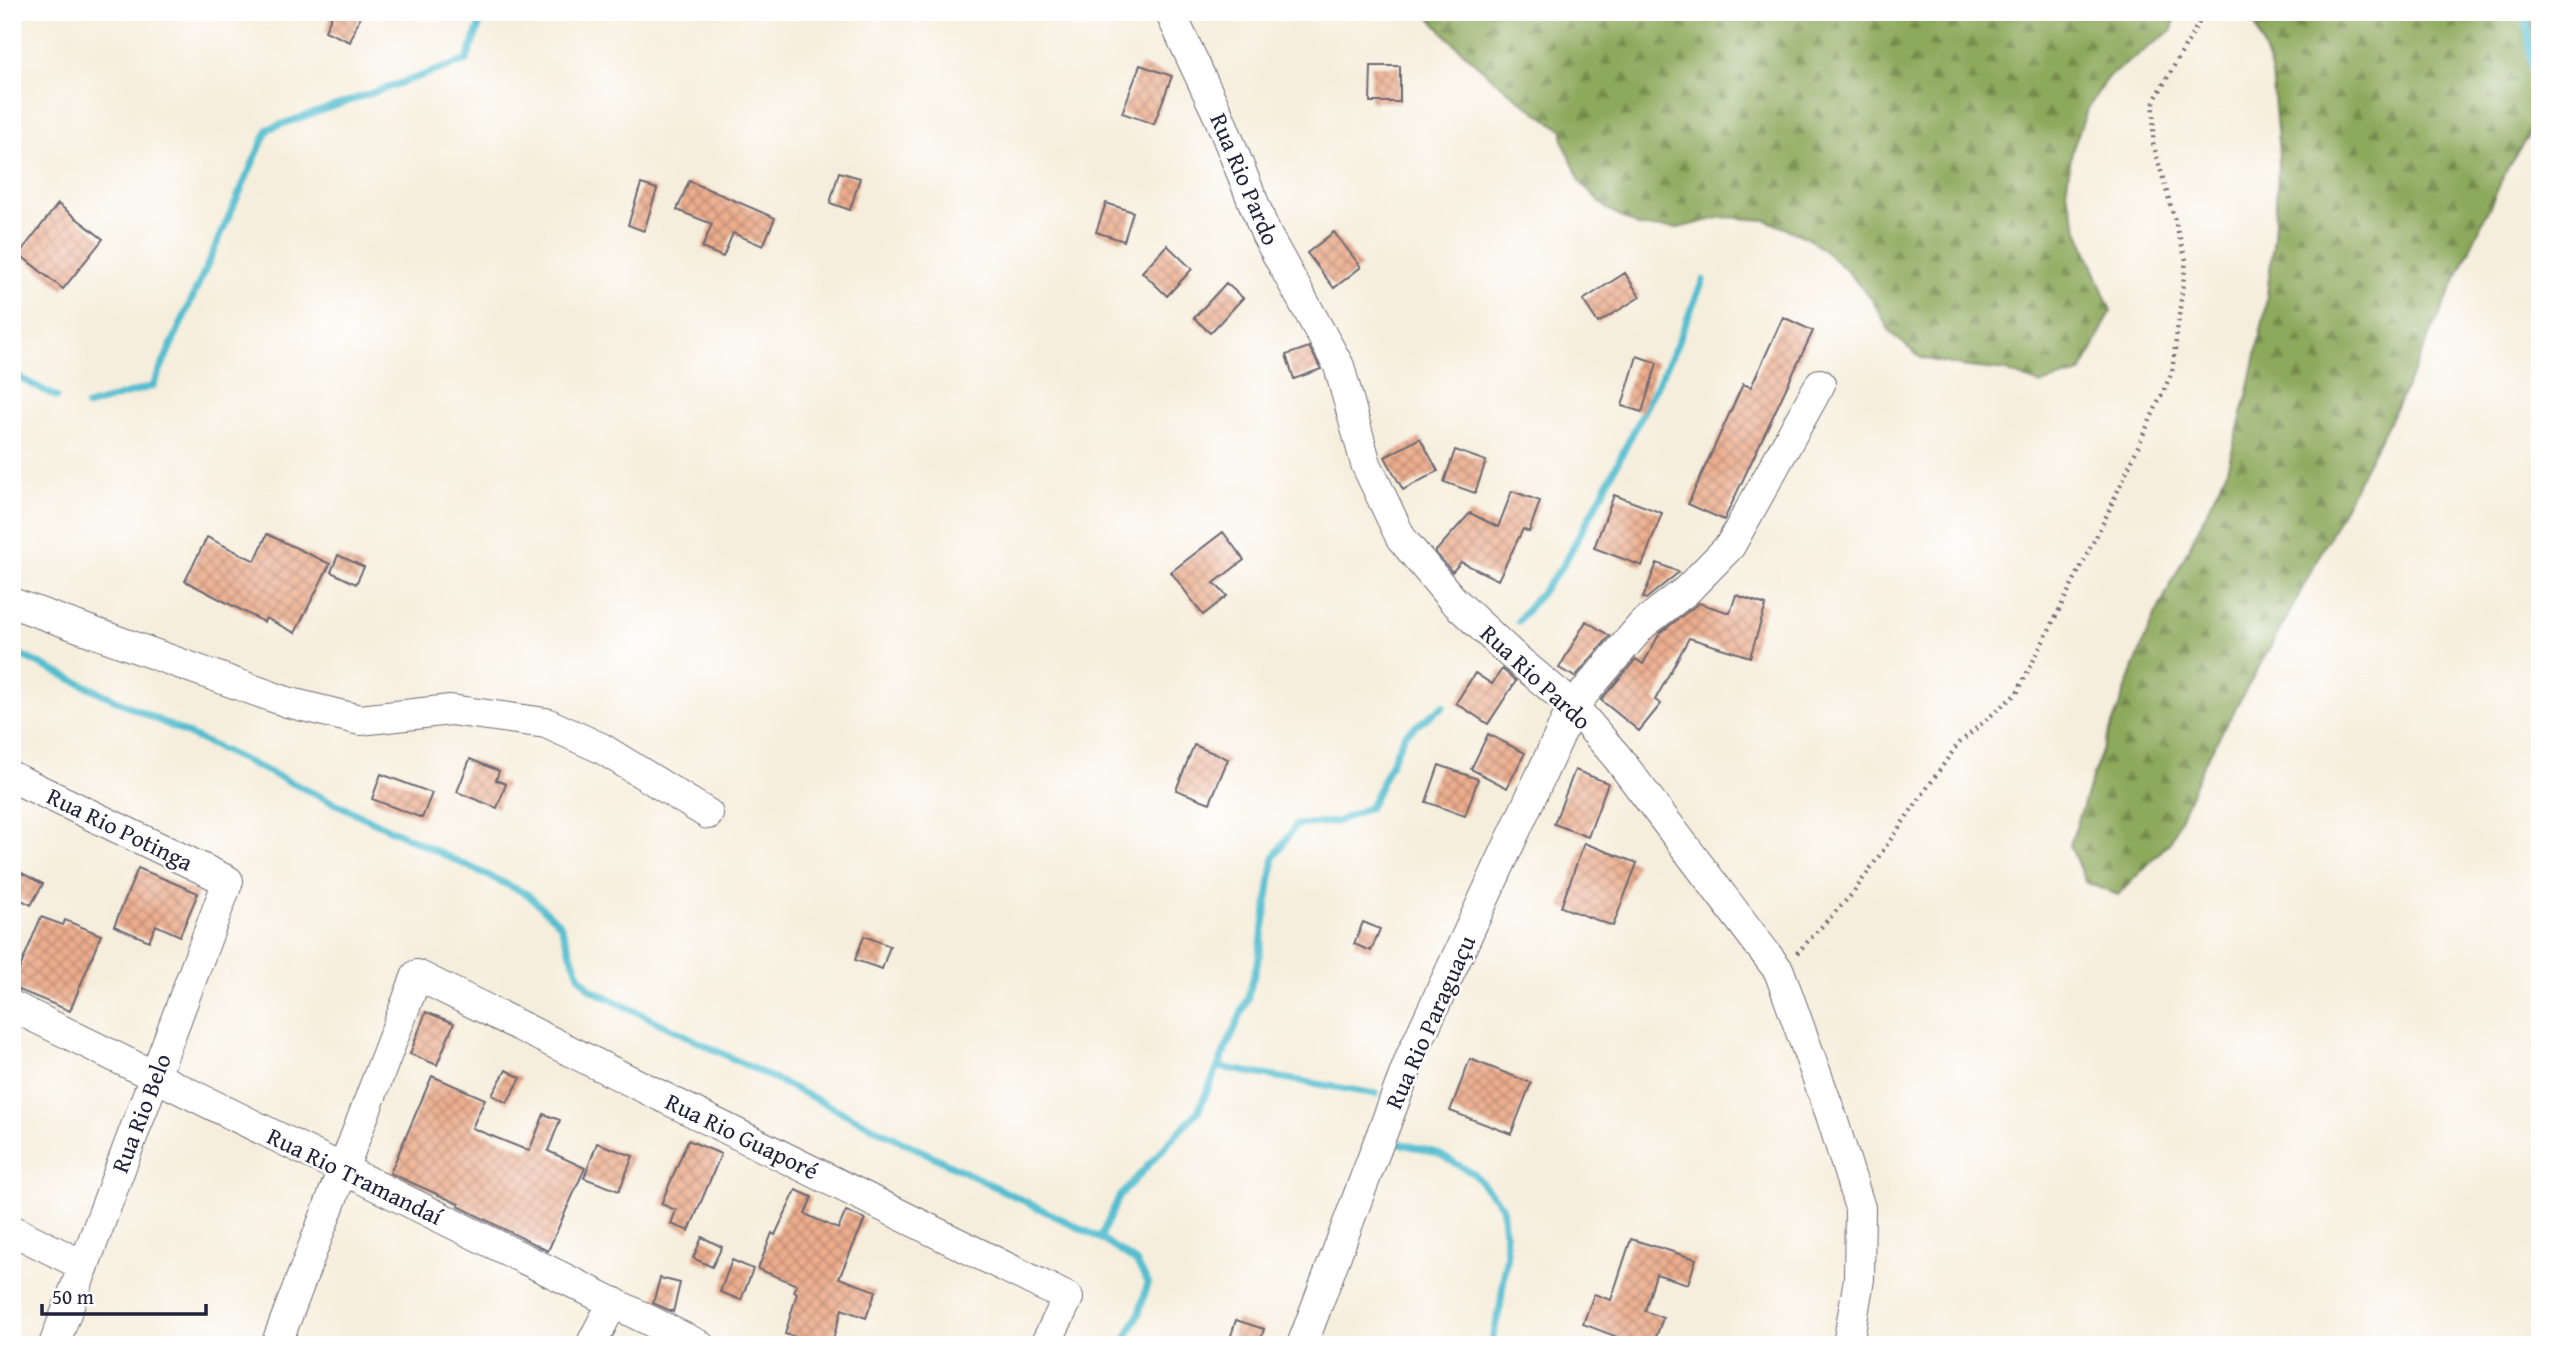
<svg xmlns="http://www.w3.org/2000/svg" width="2552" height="1357" viewBox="0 0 2552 1357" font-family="'Gentium Book Plus',serif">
<defs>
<pattern id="forest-firs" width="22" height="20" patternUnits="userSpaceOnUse" patternTransform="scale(1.75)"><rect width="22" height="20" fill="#8da95b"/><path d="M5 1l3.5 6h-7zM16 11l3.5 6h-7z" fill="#73894c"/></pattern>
<pattern id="building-cross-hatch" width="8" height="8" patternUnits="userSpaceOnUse" patternTransform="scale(1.75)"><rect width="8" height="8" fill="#ecad8d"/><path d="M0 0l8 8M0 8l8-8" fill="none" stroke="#bf8c74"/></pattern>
</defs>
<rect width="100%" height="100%" fill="#fff"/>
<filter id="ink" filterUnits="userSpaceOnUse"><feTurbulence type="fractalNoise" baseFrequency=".0143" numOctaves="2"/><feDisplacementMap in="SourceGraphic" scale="14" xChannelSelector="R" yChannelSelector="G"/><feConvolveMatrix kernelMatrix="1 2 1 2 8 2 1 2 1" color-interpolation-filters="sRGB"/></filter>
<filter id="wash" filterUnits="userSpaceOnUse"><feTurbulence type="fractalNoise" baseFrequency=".00686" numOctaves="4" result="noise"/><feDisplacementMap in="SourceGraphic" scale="28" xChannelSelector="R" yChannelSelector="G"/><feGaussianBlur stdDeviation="1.57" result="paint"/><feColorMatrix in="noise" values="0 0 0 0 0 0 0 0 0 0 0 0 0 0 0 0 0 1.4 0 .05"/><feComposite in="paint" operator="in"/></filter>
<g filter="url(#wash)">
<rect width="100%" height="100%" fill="#f6eedc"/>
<path fill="url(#forest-firs)" stroke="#58664b" stroke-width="2" d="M1425 12H2176L2172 30 2107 78 2087 110 2072 151 2066 191 2079 232 2111 311 2081 373 2040 384 2006 371 1961 366 1921 358 1891 333 1871 298 1844 268 1810 239 1766 220 1723 217 1678 228 1640 227 1607 209 1581 183 1563 141V130C1515 99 1462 56 1425 12Z
M2251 12H2540V118L2508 167 2401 398 2290 612 2202 767 2171 841 2118 895 2085 882 2070 845 2094 772 2149 628 2226 473 2248 392 2265 311 2274 236 2279 155 2272 73Z"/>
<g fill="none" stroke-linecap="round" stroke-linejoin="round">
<path stroke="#53bdcf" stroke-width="7" d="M2525 12 2540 133
M12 374 57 397
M87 406 153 386 268 129 467 60 484 12
M1518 621 1562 567 1602 494 1675 349 1703 280
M12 651 527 894 560 924 579 975 590 989 1100 1238 1136 1262 1148 1283 1139 1313 1123 1345
M1218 1067 1247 1000 1259 957 1274 857 1296 825 1336 822 1370 807 1405 734 1443 706
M1395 1142 1437 1153 1474 1174 1502 1206 1507 1252 1500 1308 1491 1345
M1100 1238 1119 1197 1198 1111 1218 1067 1376 1094"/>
</g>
<g id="blocks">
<path fill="url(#building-cross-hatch)" d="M333 12H362L350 42 325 31Z
M1140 65 1172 76 1154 124 1122 113Z
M1371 66H1400V102H1370Z
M839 172 860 178 850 210 830 203Z
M689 181 775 218 763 246 733 233 723 257 702 248 712 224 677 210Z
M641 184 657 189 644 231 628 225Z
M1106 203 1133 212 1124 241 1096 232Z
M58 204 103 239 63 289 19 254Z
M1334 232 1361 267 1334 288 1307 253Z
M1167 245 1192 269 1167 296 1142 272Z
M1625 273 1640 297 1598 323 1583 300Z
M1226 283 1243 298 1210 333 1194 318Z
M1783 317 1813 331 1724 520 1688 504 1743 384 1751 387Z
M1309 347 1321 369 1294 379 1286 355Z
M1637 356 1657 363 1642 412 1622 406Z
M1420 438 1438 471 1403 490 1385 457Z
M1455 450 1486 461 1475 493 1444 482Z
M1512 491 1540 501 1529 532 1523 529 1498 580 1461 562 1452 572 1435 552 1470 513 1498 527Z
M1614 495 1662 513 1642 566 1594 548Z
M1223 532 1244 560 1214 583 1227 596 1203 615 1171 572Z
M267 534 330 564 295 633 266 618 264 622 185 581 207 537 255 561Z
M338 555 364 567 356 584 331 572Z
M1657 563 1679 572 1646 599 1643 598Z
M1736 595 1766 605 1750 657 1689 638 1655 700 1661 704 1639 731 1601 700 1636 659 1643 664 1660 633 1699 603 1730 613Z
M1586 621 1610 636 1575 677 1559 668Z
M1502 669 1516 681 1488 724 1456 703 1475 673 1492 684Z
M1488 734 1525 753 1507 788 1471 769Z
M1194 745 1228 759 1210 803 1176 790Z
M470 759 499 771 496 780 506 784 497 808 457 792Z
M1439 765 1478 779 1465 816 1426 802Z
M1575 770 1608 783 1588 837 1554 824Z
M381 774 432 793 422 818 372 799Z
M1584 843 1637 863 1613 926 1561 907Z
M12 868 43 884 31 905 12 895Z
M138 868 198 893 180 936 156 925 149 941 114 926Z
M41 917 63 925 65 920 101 935 70 1011 12 987Z
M1363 922 1380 929 1371 951 1354 944Z
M864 936 890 946 882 969 855 960Z
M426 1012 454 1023 437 1065 410 1054Z
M1470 1059 1531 1083 1511 1134 1450 1111Z
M506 1070 521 1078 507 1103 492 1095Z
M432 1076 485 1099 472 1128 529 1151 544 1114 560 1120 548 1151 585 1168 548 1251 458 1206 459 1204 390 1173Z
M688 1140 721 1154 689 1231 671 1224 676 1210 661 1204Z
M597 1143 633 1156 619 1191 584 1178Z
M796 1190 812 1197 805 1214 838 1229 846 1211 865 1219 839 1278 876 1291 866 1318 842 1309 831 1345H823L785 1334 797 1293 794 1291 797 1285 758 1269 772 1233 775 1235Z
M702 1237 722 1247 712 1267 693 1258Z
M1631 1239 1696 1259 1688 1284 1656 1274 1645 1311 1663 1318 1653 1345H1621L1623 1339 1583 1324 1594 1294 1611 1300Z
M732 1260 753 1269 741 1300 720 1292Z
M660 1278 680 1283 673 1312 653 1303Z
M1236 1320 1264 1329 1259 1345H1228Z"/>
</g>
</g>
<g filter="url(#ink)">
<use href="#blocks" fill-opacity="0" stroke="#6c6973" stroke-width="2"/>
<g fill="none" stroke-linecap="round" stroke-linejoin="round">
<g stroke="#6c6973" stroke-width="32">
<path id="minor" d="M1170 12 1220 119 1266 234 1339 366 1366 464 1401 538 1452 599 1513 656 1573 706 1617 757 1779 971 1831 1115 1860 1208 1859 1279 1848 1345
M12 603 287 702 360 720 450 710 546 723 601 748 708 814
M12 777 228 881 54 1345
M12 1006 699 1345
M12 1230 84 1266
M276 1345 417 975 1068 1298 1045 1345
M591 1345 613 1302
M1302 1345 1412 1054 1573 706 1643 624 1686 591 1730 546 1820 384"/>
</g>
<path stroke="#6c6973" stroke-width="4.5" stroke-dasharray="2 5" stroke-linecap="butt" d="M1797 953 1853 893 1958 744 2017 693 2104 521 2172 372 2186 260 2153 143 2154 101 2205 12"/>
<use href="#minor" stroke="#fff" stroke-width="30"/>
</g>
</g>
<g text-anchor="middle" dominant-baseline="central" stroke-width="5" stroke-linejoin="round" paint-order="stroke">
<g font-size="24" fill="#22223b" stroke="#fff">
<text transform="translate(1245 179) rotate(67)">Rua Rio Pardo</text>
<text transform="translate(1536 677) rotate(43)">Rua Rio Pardo</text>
<text transform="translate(120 829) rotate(26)">Rua Rio Potinga</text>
<text transform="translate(1430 1022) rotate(-66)">Rua Rio Paraguaçu</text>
<text transform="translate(141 1113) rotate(-69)">Rua Rio Belo</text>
<text transform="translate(742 1136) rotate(26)">Rua Rio Guaporé</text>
<text transform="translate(355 1176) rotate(26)">Rua Rio Tramandaí</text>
</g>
</g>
<rect width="2552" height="1357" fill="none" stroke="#fff" stroke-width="42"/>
<path d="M42 1304v10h164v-10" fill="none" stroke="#22223b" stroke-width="3.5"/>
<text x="52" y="1304" font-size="21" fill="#22223b" stroke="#ffffff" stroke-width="5" paint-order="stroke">50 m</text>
</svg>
